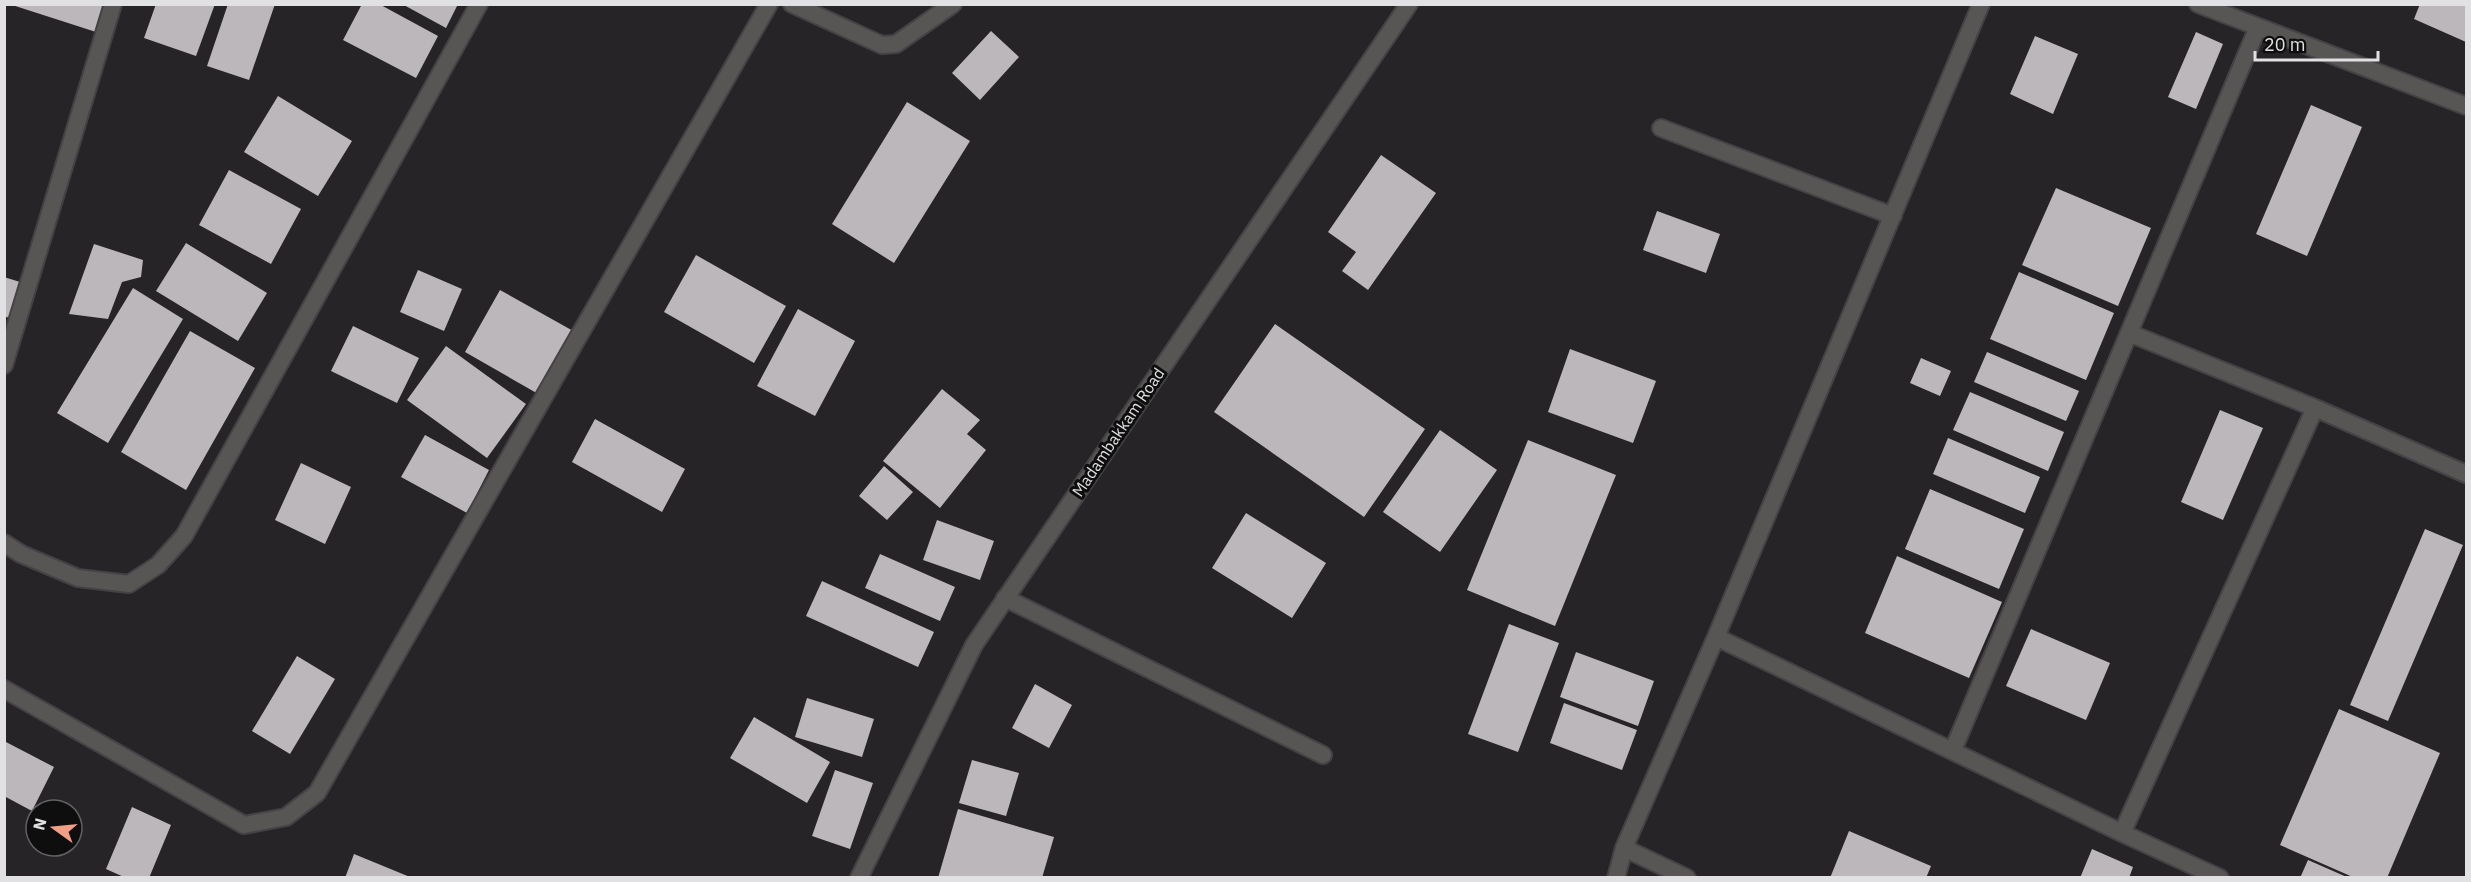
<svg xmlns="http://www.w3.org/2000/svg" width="2471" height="882" viewBox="0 0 2471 882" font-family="'IBM Plex Sans',sans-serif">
<rect width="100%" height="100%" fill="#272427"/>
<path fill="#bbb7bb" d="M9 4H104L96 32Z
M156 4H215L196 56 144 38Z
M228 4H275L249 80 207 66Z
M362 4H379L438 36 416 78 343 40Z
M402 4H458L446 28Z
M2420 4H2466V42L2414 19Z
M991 31 1019 57 980 100 952 73Z
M2196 32 2223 44 2196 109 2168 97Z
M2035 36 2078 54 2053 114 2010 94Z
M278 96 352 141 318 196 244 152Z
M907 102 970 141 894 263 832 224Z
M2311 105 2362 127 2307 256 2256 234Z
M1381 155 1436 193 1368 290 1342 271 1356 252 1328 232Z
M229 170 301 209 271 264 199 225Z
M2056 188 2151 228 2118 306 2022 265Z
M1657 211 1720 234 1706 273 1643 250Z
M186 243 267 293 238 341 156 291Z
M94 244 143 260 141 277 122 282 108 319 69 314Z
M696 255 786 306 754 363 664 312Z
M418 270 462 289 444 331 400 312Z
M2019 272 2114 313 2086 380 1990 339Z
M4 277 20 282 9 318 4 316Z
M133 288 183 319 108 443 57 413Z
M500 290 575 332 540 395 465 352Z
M798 309 855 341 815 416 757 386Z
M1275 324 1425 429 1364 517 1214 412Z
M353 326 419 358 397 403 331 371Z
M190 331 255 368 186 490 121 452Z
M446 346 526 404 487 458 407 400Z
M1570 349 1656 381 1633 443 1548 412Z
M1987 352 2079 391 2066 421 1974 382Z
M1921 358 1951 371 1940 396 1910 383Z
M942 389 980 420 967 434 986 450 940 508 883 461Z
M1970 392 2064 432 2048 471 1953 430Z
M2220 410 2263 428 2223 520 2181 502Z
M595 419 685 469 662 512 572 462Z
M1440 430 1497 470 1440 552 1383 512Z
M425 435 489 470 467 513 401 477Z
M1948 438 2040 477 2025 513 1933 474Z
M1528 440 1616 475 1555 626 1467 590Z
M301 463 351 487 325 544 275 520Z
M884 466 913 492 887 520 859 496Z
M1930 489 2024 529 1999 589 1905 549Z
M1246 513 1326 563 1292 618 1212 568Z
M937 520 994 541 980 580 923 560Z
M2425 529 2463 545 2388 721 2350 705Z
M880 554 955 587 940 621 865 588Z
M1897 556 2002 602 1969 678 1865 633Z
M822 581 934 632 918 667 806 616Z
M1509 624 1559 643 1518 752 1468 734Z
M2031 629 2110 663 2086 720 2006 686Z
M1576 652 1654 681 1638 726 1560 697Z
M297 656 335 679 290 754 252 731Z
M1035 684 1072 705 1049 748 1012 728Z
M807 698 874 719 862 757 795 737Z
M1564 703 1637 730 1622 770 1550 743Z
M2339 709 2440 753 2387 878H2355L2280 845Z
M754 717 830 762 807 803 730 758Z
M6 742 54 767 32 811 4 796Z
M972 760 1019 773 1006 816 959 803Z
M835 770 873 783 850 849 812 836Z
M132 807 171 825 149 878H126L106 869Z
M958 809 1054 837 1042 878H938Z
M1849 831 1931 866 1926 878H1830Z
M2092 849 2133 867 2129 878H2080Z
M354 854 410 877V878H345Z
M2308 860 2349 878H2300Z"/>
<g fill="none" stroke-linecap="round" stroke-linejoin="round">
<g stroke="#454245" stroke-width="20">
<path id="service" d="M1005 598 1323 755"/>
</g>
<g stroke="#454245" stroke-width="20">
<path id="minor" d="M792 4 882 45 896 44 953 4
M2198 4 2466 106
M1661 128 1893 216
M2129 333 2315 408 2466 474
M4 365 113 4
M4 543 21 554 78 578 129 584 158 565 184 536 479 4
M1716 637 2122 833 2220 878
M4 689 244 825 286 817 317 793 769 4
M1953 750 2258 27
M2122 833 2315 408
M1624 848 1687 878
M1616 878 1624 848 1716 637 1981 4"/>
</g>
<g stroke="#454245" stroke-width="20">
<path id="tertiary" d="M859 878 974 645 1409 4"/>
</g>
<use href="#service" stroke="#585555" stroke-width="16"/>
<use href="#minor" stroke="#585555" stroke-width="16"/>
<use href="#tertiary" stroke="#585555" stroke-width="16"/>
</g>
<g text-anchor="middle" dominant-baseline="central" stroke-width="6" stroke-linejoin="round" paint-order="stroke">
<g font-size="16" fill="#e1e0e2" stroke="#0f0e0f">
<text transform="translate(1118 432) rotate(-56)">Madambakkam Road</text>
</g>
</g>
<rect width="2471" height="882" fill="none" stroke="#e1e0e2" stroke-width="12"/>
<g transform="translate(54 828) rotate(285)"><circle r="28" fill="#0f0e0f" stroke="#636263" stroke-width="1.5"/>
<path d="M0-4.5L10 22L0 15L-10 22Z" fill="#f39f85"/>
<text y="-9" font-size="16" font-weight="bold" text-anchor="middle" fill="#e1e0e2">N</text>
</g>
<path d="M2255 51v9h123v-9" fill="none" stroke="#e1e0e2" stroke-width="3"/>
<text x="2264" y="51" font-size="18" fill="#e1e0e2" stroke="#0f0e0f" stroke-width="4.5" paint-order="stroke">20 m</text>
</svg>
